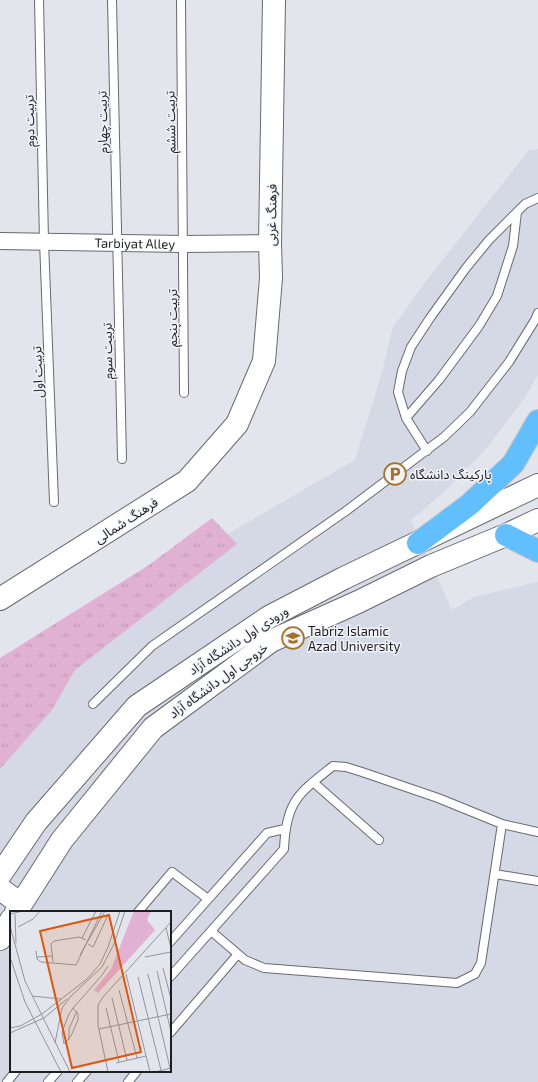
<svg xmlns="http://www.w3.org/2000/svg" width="538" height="1082" viewBox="0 0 538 1082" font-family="'Exo 2','Noto Sans Arabic',sans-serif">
<defs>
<pattern id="grass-tufts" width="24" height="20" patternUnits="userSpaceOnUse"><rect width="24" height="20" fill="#e0b1d3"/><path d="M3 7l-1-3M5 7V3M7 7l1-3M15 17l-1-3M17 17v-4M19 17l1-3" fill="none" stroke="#c098b5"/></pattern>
</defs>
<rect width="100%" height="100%" fill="#e3e5ec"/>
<path fill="#d5d9e6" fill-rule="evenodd" d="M538 149V375L524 399 485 450 446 490 411 520 452 610 474 597 538 582V1082H0V666L355 460 381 376 393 327 423 285 528 151ZM11 912H170V1071H11Z"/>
<path fill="url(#grass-tufts)" d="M212 518 237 544 75 670 52 710 0 769V658L149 565Z"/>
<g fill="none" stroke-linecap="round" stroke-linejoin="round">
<g stroke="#686a6f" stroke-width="10">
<path id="lane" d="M39 0 44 241 54 502
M112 0 122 459
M181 0 184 393
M406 418 439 380 479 326 497 296 513 246 517 212
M427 451 406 418 398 392 402 371 411 347 430 318 466 268 489 240 525 204 538 198
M93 704 152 646 346 511 444 437 470 412 509 362 535 320 538 313
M313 782 379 840
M495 874 538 881
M138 912 172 872 208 899
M211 931 245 960 264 968 457 983 475 974 481 963 502 824
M170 942 267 833 285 829
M170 977 284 849C286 801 298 794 333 766L346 767 362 772 438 798 502 824 538 832
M170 1033 238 954
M7 1082 16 1071
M48 1082 58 1071
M77 1082 87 1071
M128 1082 137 1071"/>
</g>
<g stroke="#686a6f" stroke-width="18">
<g id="street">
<path id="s1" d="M0 241 183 244 270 243"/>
</g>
</g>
<g stroke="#686a6f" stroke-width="24">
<path id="secondary" d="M0 599 187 481 237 424 264 361 271 278 270 243 274 0
M0 875 36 822 137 706 269 617 344 578 538 485
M0 889 21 904
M16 912 62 840 153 728 271 641 358 602 431 566 506 535 538 520
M0 939 11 920"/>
</g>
<g stroke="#c4c4c5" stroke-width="24">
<path id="highway" d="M506 535 538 551
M418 543 469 505 513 464 538 421"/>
</g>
<use href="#lane" stroke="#fff" stroke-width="8"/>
<use href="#street" stroke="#fff" stroke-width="16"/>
<use href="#secondary" stroke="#fff" stroke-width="22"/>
<use href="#highway" stroke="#62bffd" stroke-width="22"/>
</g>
<defs>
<g id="parking-ring" transform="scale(1.15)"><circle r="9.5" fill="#f1f3f9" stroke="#a47328" stroke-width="1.5"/><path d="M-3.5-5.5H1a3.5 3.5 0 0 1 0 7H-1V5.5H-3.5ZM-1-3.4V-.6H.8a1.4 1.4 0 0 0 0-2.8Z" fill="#a47328"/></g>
<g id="university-ring" transform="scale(1.15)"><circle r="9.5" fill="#f1f3f9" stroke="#a47328" stroke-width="1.5"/><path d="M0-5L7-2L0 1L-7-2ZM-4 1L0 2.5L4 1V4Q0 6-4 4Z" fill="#a47328"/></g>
</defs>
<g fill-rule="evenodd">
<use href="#parking-ring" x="395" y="474"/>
<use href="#university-ring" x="293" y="638"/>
</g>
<g text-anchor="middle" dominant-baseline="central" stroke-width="3" stroke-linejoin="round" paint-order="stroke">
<g font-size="13" fill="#1d1e20" stroke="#f1f3f9">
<text transform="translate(29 121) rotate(-91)">تربیت دوم</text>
<text transform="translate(102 122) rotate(-91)">تربیت چهارم</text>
<text transform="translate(170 122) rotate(-91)">تربیت ششم</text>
<text transform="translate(271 215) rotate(-89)">فرهنگ غربی</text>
<text stroke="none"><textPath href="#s1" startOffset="135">Tarbiyat Alley</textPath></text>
<text transform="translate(172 318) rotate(-90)">تربیت پنجم</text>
<text transform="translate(107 351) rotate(-91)">تربیت سوم</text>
<text transform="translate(37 372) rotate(-92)">تربیت اول</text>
<text transform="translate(126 520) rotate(-33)">فرهنگ شمالی</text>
<text transform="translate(238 640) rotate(-33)">ورودی اول دانشگاه آزاد</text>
<text transform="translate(218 680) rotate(-36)">خروجی اول دانشگاه آزاد</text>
</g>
<g font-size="13" fill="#1d1e20" stroke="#f1f3f9" text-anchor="start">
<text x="410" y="474">پارکینگ دانشگاه</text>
<text x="308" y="631">Tabriz Islamic<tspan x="308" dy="15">Azad University</tspan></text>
</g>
</g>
<g transform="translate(10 911)">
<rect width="161" height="161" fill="#e3e5ec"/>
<path d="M124 0H141L137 9 145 19 88 82 84 79 101 58Z" fill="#e0b1d3"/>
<path fill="none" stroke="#94959a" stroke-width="1" d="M0 3 13 0M5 3 6 32M0 15 15 70 60 161M8 16 23 8 30 0M156 17 161 37M72 27 86 0M78 33 83 36 98 4M26 40 27 48 31 51 66 54 92 0M70 44 95 0M0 46 15 91 51 161M27 46 42 45M135 46 161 41M43 51 41 33 44 30 69 26 76 29M153 57 161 88M147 60 161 121M116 63 140 161M138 63 160 157M128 66 151 159M109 79 127 147M22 85 51 88M61 85 92 56 104 33 115 0M102 87 117 149M63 97 68 103V109L61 125 54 133 52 121 59 103 63 97 72 87 92 64 98 55M96 97 109 151M0 117 10 115 32 103 77 68 90 53 98 36 110 0M89 118 161 103M0 122 34 107 57 88M59 129V118L67 100M45 132 52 97 61 85M106 152 136 145M98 161 88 114V94L93 86 161 11M145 161 161 157"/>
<path fill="#de560d" fill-opacity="0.15" stroke="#de560d" stroke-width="2" d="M99 4 131 141 62 157 30 20Z"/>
<rect width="161" height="161" fill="none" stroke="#1d1e20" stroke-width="2"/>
</g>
</svg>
